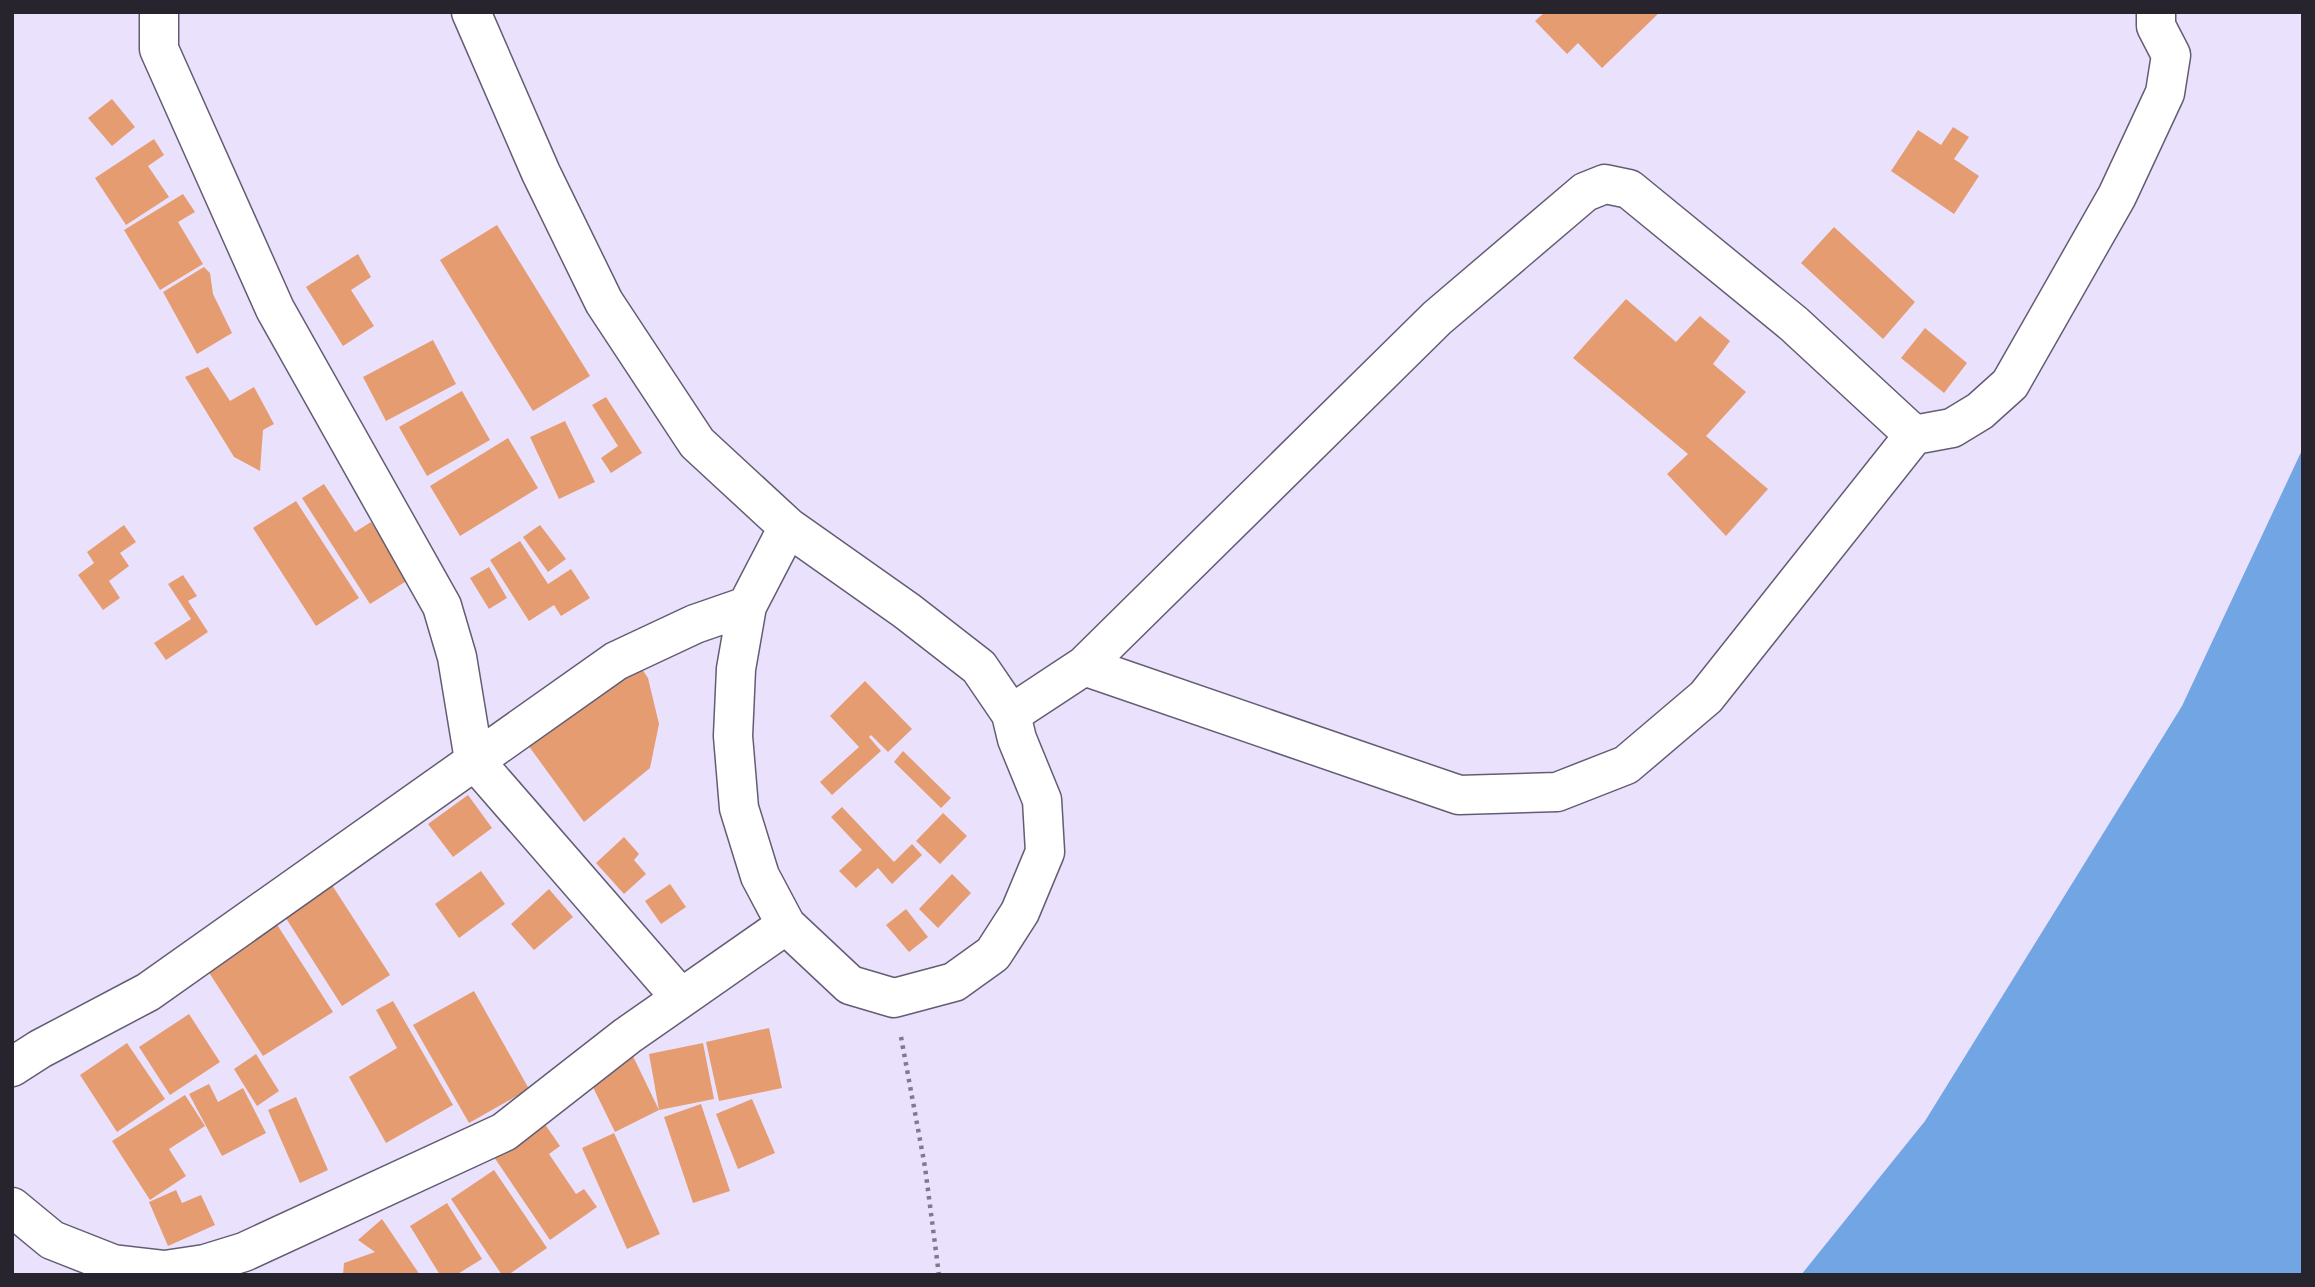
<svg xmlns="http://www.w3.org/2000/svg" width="2315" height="1287" viewBox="0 0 2315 1287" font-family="'Nunito Sans',sans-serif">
<rect width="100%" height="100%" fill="#eae1fd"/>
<path fill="#72a5e3" d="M2303 448V1275H1801L1925 1121 2182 706Z"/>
<path fill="#e69c71" d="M1545 12H1660L1602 68 1578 43 1567 54 1535 21Z
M112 99 135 127 112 146 88 118Z
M1953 127 1969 137 1954 159 1979 176 1954 214 1891 171 1918 130 1941 145Z
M154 139 164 155 148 166 169 197 126 225 95 178Z
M183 194 195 212 178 222 203 264 160 290 124 230Z
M497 225 590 376 533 411 440 260Z
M1834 227 1915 302 1883 339 1801 263Z
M358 254 371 277 351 290 374 326 343 346 306 287Z
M204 267 210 273 213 294 232 333 197 354 163 292Z
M1626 299 1676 342 1700 316 1730 341 1713 364 1746 392 1706 436 1768 489 1726 536 1667 474 1688 454 1573 358Z
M1925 328 1967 363 1944 393 1901 358Z
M433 340 456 384 386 421 363 377Z
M208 367 230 401 254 387 274 424 263 430 260 471 234 457 185 377Z
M462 391 490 440 427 476 399 427Z
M606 397 642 453 611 473 601 458 618 446 592 405Z
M565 421 595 482 559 499 530 437Z
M508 438 538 488 460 536 430 486Z
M324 484 355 532 371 522 408 580 370 604 302 498Z
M296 501 359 598 316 626 253 528Z
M124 525 136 542 120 553 129 566 109 581 120 598 103 610 78 575 94 563 87 552Z
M540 525 566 559 548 572 523 537Z
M520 541 548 584 571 569 590 598 561 616 554 605 529 621 490 560Z
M489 567 507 598 489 609 470 578Z
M183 575 197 596 188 601 208 632 166 660 154 643 191 619 168 584Z
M636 660 648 678 659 724 650 768 584 822 528 745Z
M865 681 912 729 888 752 871 735 869 737 881 751 832 795 820 782 859 747 830 716Z
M903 751 951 798 941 808 894 762Z
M468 795 492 828 453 857 428 824Z
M842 807 894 862 912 844 922 855 892 884 878 868 856 888 839 871 862 850 831 817Z
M943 813 967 836 940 864 916 841Z
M624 837 639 854 634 860 646 874 624 894 596 863Z
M481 871 505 904 459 938 435 904Z
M952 874 971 893 938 928 919 909Z
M330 882 390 975 342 1006 282 912Z
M670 884 686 907 661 924 645 901Z
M549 889 573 917 534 950 511 924Z
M906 909 928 937 909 952 886 925Z
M276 923 333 1012 263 1056 206 968Z
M474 991 529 1089 469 1123 413 1025Z
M393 1001 453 1105 386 1143 349 1077 397 1048 376 1010Z
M189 1014 220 1062 170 1095 139 1047Z
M769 1028 782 1088 719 1101 706 1042Z
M127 1043 165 1099 117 1132 80 1075Z
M703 1043 714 1099 659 1110 649 1054Z
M630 1050 659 1110 615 1132 585 1071Z
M256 1054 279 1091 257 1106 234 1069Z
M209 1084 218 1102 243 1088 266 1133 222 1156 189 1094Z
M185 1095 205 1126 169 1149 186 1176 150 1200 112 1141Z
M296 1097 328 1170 300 1183 268 1110Z
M752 1099 775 1153 738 1169 716 1114Z
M701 1104 730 1191 693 1203 664 1117Z
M544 1123 560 1146 549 1154 576 1194 584 1189 597 1207 550 1240 494 1157Z
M614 1133 660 1234 627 1249 582 1148Z
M494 1170 547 1248 508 1275H502L451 1199Z
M176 1190 182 1203 201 1195 215 1225 168 1246 149 1202Z
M447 1203 482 1259 456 1275H440L410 1226Z
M382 1219 420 1275H343L344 1263 375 1252 358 1240Z"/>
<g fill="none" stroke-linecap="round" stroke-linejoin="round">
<g stroke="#645c73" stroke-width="41">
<path id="minor" d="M159 12V49L275 309 442 606 457 657 474 760 681 998
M471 12 541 173 604 302 697 443 788 527 907 611 979 667 1011 714 1017 739 1042 800 1045 852 1020 912 993 954 954 982 894 998 850 985 786 925 760 876 739 808 733 736 736 669 747 606 788 527
M1084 666 1459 795 1557 792 1626 765 1706 697 1914 435 1952 428 1980 411 2010 384 2117 196 2165 93 2171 55 2156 26V12
M1011 714 1084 666 1437 318 1585 192 1605 184 1629 189 1794 324 1914 435
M12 1067 40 1049 148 992 616 661 695 624 747 606
M12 1207 52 1240 113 1264 165 1270 205 1264 244 1252 504 1132 627 1036 786 925"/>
</g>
<path stroke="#807a8c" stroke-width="4.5" stroke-dasharray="3.5 5" stroke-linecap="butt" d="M901 1037 925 1167 939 1275"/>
<use href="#minor" stroke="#fff" stroke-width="38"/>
</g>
<rect width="2315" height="1287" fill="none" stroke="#28242e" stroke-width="28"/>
</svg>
